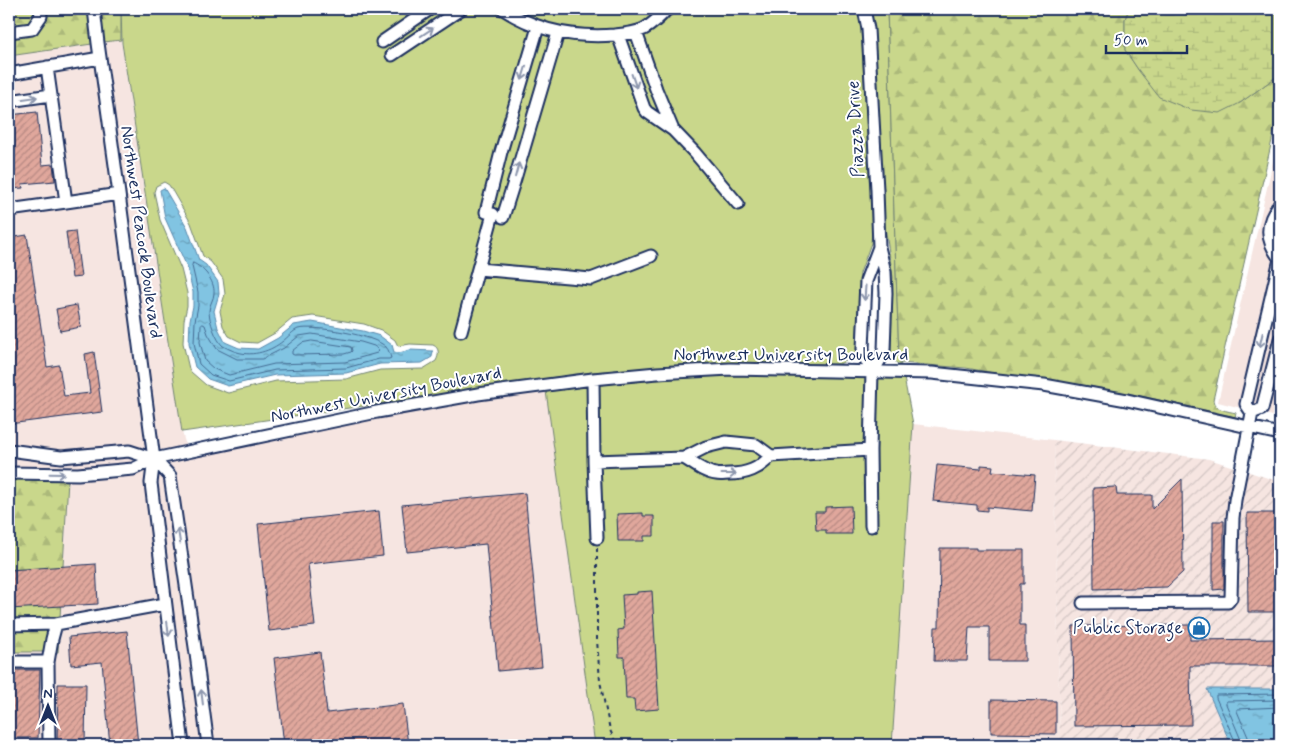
<svg xmlns="http://www.w3.org/2000/svg" width="1289" height="754" viewBox="0 0 1289 754" font-family="Mynerve,sans-serif">
<defs>
<pattern id="industrial-furrows" width="10" height="10" patternUnits="userSpaceOnUse" patternTransform="scale(1.25)"><rect width="10" height="10" fill="#f6e5e1"/><path d="M-1 1l2-2M0 10L10 0M9 11l2-2" fill="none" stroke="#d2c5c3"/></pattern>
<pattern id="forest-firs" width="22" height="20" patternUnits="userSpaceOnUse" patternTransform="scale(1.25)"><rect width="22" height="20" fill="#c9d78b"/><path d="M5 1l3.5 6h-7zM16 11l3.5 6h-7z" fill="#acb97a"/></pattern>
<pattern id="wetland-marsh" width="20" height="14" patternUnits="userSpaceOnUse" patternTransform="scale(1.25)"><rect width="20" height="14" fill="#c9d78b"/><path d="M1 5h8M5 5V1M11 12h8M15 12V8" fill="none" stroke="#acb97a"/></pattern>
<pattern id="water-ripples" width="26" height="14" patternUnits="userSpaceOnUse" patternTransform="scale(1.25)"><rect width="26" height="14" fill="#81c4e2"/><path d="M2 4q2-2 4 0t4 0M15 11q2-2 4 0t4 0" fill="none" stroke="#69a0ba"/></pattern>
<pattern id="building-hatch" width="6" height="6" patternUnits="userSpaceOnUse" patternTransform="scale(1.25)"><rect width="6" height="6" fill="#e0a79c"/><path d="M-1 1l2-2M0 6l6-6M5 7l2-2" fill="none" stroke="#b58882"/></pattern>
</defs>
<rect width="100%" height="100%" fill="#fff"/>
<filter id="ink" filterUnits="userSpaceOnUse"><feTurbulence type="fractalNoise" baseFrequency=".02" numOctaves="2"/><feDisplacementMap in="SourceGraphic" scale="10" xChannelSelector="R" yChannelSelector="G"/><feConvolveMatrix kernelMatrix="1 2 1 2 8 2 1 2 1" color-interpolation-filters="sRGB"/></filter>
<g filter="url(#ink)">
<path fill="#f6e5e1" d="M121 40 182 432 186 446 158 452 126 199 103 42Z
M92 44 114 195 147 450 129 444 61 451 9 443V56Z
M1280 131V418L1218 402Z
M546 391 595 745H213L202 653 175 475 174 471 166 463 378 418 479 400Z
M913 424 1054 440 1060 741H1053L1037 745H892Z
M9 456 60 463 129 457 137 460 131 463 78 468 9 467Z
M146 469 145 481 177 745H9V652H58L68 480 78 481 133 475Z
M157 472 165 479 191 655 202 745H188L156 480Z"/>
<path fill="url(#industrial-furrows)" d="M1054 440 1209 459 1280 482V689H1207L1231 745H1140L1060 741Z"/>
<path fill="#c9d78b" stroke="#728374" fill-rule="evenodd" d="M121 9H493C526 34 569 45 610 41 637 39 660 32 677 9H857L860 21 862 43 872 231 871 243 860 273 856 352 850 359 839 364 736 363 656 367 592 372 478 388 426 397 182 432 122 43ZM164 182 169 185 191 223 203 256 211 262 223 279 225 294 220 311 223 326 229 336 241 342 257 343 275 333 292 319 313 316 364 324 381 330 395 340 398 346 410 344 433 345C440 348 439 355 436 361L423 369 380 370 346 379 276 381 228 393 206 385 191 372 189 369 183 343 184 320 187 306V293L181 269 160 220 154 192 156 186Z
M515 9H659C655 13 652 17 647 19 637 26 625 28 614 29 579 32 545 26 515 9Z
M870 9H887L899 358 901 365C893 363 892 356 891 349L893 277 885 227 874 42Z
M731 375 865 376V378L872 377 904 378 913 424 892 745H595L546 391C607 383 669 379 731 375Z"/>
<path fill="url(#forest-firs)" stroke="#728374" d="M9 9H88L92 44 9 56Z
M100 9H121V40L103 42Z
M887 9H1129L1125 19V50L1139 71 1240 103 1280 74V105L1213 400C1214 410 1228 411 1236 413L1235 417 1128 393 1045 379 1005 375 966 368 901 363 899 358Z
M9 479 68 480 58 652H9Z"/>
<path fill="url(#wetland-marsh)" stroke="#728374" d="M1129 9H1280V74L1240 103 1220 113 1191 110 1159 97 1139 71 1125 50V19Z"/>
<path fill="url(#water-ripples)" stroke="#5888ad" d="M164 188 187 227 199 260 206 265 218 282 219 294 214 311 218 328 225 342 239 348 258 349 278 338 294 325 312 322 363 331 380 336 392 345 394 352 399 353 410 350 433 351 432 357 422 363 380 364 346 373 275 375 228 386 208 379 195 367 189 343 190 320 193 306V292L187 267 165 218 160 190Z
M1207 689H1280V745H1231Z"/>
<g fill="none" stroke-linecap="round" stroke-linejoin="round">
<path stroke="#446b93" stroke-width="1" d="M193 263C203 267 215 281 214 293 214 299 209 305 209 311 209 320 216 340 223 346 227 348 233 351 237 352 253 357 271 351 283 341 288 337 293 331 298 329 314 325 375 335 386 347 389 350 390 355 391 358L389 359H379L346 368 275 370 229 381 211 375 199 364 194 343 195 321 198 306V292L192 266Z
M203 324 205 325 208 334 217 349 237 359H262L284 348 299 336 312 334 361 342 374 346 378 349 379 351 377 353 345 362 274 364 229 375 214 369 205 361 200 342 201 326Z
M312 341 351 347 352 351 351 352 344 354 294 355 292 354V351L302 343Z
M1236 745 1235 741 1216 698V695L1280 694
M1242 745 1241 740 1226 704V701L1280 700
M1249 745 1248 737 1237 711V709L1280 707"/>
</g>
<path fill="url(#building-hatch)" stroke="#1b2f5e" d="M37 112 42 165 53 164 55 181 22 184 23 188 9 189V115Z
M75 231 81 277 72 278 66 232Z
M27 235 47 367 59 365 64 396 90 393 85 354 94 352 102 412 9 424V238Z
M77 305 81 327 60 331 56 309Z
M937 465 981 469V465L993 466 992 471 1035 475 1032 511 987 507V511L977 510V505L933 501Z
M1182 479 1183 572 1167 587 1094 589 1093 488 1116 487 1117 495H1152V509Z
M525 493 542 667 498 671 486 544 407 552 402 505Z
M851 506 852 534H826V530H816L815 512H825V507Z
M379 511 383 556 308 564 315 626 269 631 258 524Z
M643 513V516H654V536H644V541H618L617 514Z
M1247 513H1280V612H1248Z
M1213 521H1224V589L1213 590Z
M940 548H976V550H1024V584H1020V625H1025V661H989V627H969L967 661H934L935 627H939Z
M96 564 98 604 9 609V570Z
M652 591 659 709 635 711 634 699H626L624 657H619L618 630 624 629 622 595 637 594V592Z
M1190 625V640L1280 639V666H1190L1191 725 1074 726 1073 626Z
M127 631 138 745H110L102 662 71 665 69 637Z
M320 652 327 713 403 704 408 745H284L274 658Z
M9 670H40L38 738H9Z
M58 684H86L85 745H57Z
M991 700 1056 701V734L991 733Z"/>
<g fill="none" stroke-linecap="round" stroke-linejoin="round">
<g stroke="#1b2f5e" stroke-width="15">
<path id="minor" d="M94 9 98 43 119 194 154 459 151 483 183 745
M503 9C537 31 574 38 614 35 624 34 635 33 644 29 653 24 660 17 667 9
M864 9 868 29 877 190 879 247 885 272 886 293 884 350 880 360 872 372
M9 32 32 29 41 16 40 9
M636 32 656 89 673 130
M618 35 644 108 647 112 673 130 695 153 738 204
M382 42 430 9
M392 55 461 9
M47 67 66 202 119 194
M9 74 100 58
M9 101 51 95
M1280 204C1265 223 1265 239 1280 259
M9 210 66 202
M486 212 501 152 538 27
M503 217 514 182 558 33
M478 269 591 279 651 256
M461 331 493 214
M593 379 594 461 597 538
M1252 413 1262 409 1280 339
M9 450 61 457 129 451 154 459 170 476 196 654 208 745
M771 456 870 450
M594 461 684 458 706 447 726 442 756 445 771 456C759 469 747 474 729 474 725 474 720 475 716 474 705 473 694 464 684 458
M9 473 78 474 133 469 154 459 377 412 478 394 593 379 657 373 730 369 932 373 1044 385 1127 400 1280 434
M871 526 870 450 872 372 865 358 863 349 866 281 879 247
M1083 603 1228 602 1231 598 1233 518 1235 500 1252 413 1246 404 1280 259
M9 625 56 624
M9 662H48
M49 745 48 662 52 639 56 624 165 604"/>
</g>
<path stroke="#1b2f5e" stroke-width="2" stroke-dasharray="4 4" stroke-linecap="butt" d="M597 548V640L600 681 610 730 615 741 621 745"/>
<use href="#minor" stroke="#fff" stroke-width="11"/>
</g>
<defs><path id="oneway-shaft" d="M-6 0H5M1.5-3L5.5 0L1.5 3" fill="none" stroke-width="1.6" stroke-linecap="round" stroke-linejoin="round" transform="scale(1.25)"/></defs>
<g stroke="#8d97ae">
<use href="#oneway-shaft" transform="translate(427 32) rotate(-34)"/>
<use href="#oneway-shaft" transform="translate(524 73) rotate(107)"/>
<use href="#oneway-shaft" transform="translate(634 81) rotate(71)"/>
<use href="#oneway-shaft" transform="translate(30 98) rotate(-8)"/>
<use href="#oneway-shaft" transform="translate(517 170) rotate(-75)"/>
<use href="#oneway-shaft" transform="translate(865 293) rotate(94)"/>
<use href="#oneway-shaft" transform="translate(1261 340) rotate(103)"/>
<use href="#oneway-shaft" transform="translate(57 474) rotate(1)"/>
<use href="#oneway-shaft" transform="translate(729 474)"/>
<use href="#oneway-shaft" transform="translate(179 536) rotate(-99)"/>
<use href="#oneway-shaft" transform="translate(168 629) rotate(83)"/>
<use href="#oneway-shaft" transform="translate(202 697) rotate(-97)"/>
</g>
</g>
<defs>
<g id="shop-ring" transform="scale(1.125)"><circle r="9.5" fill="#fff" stroke="#1f6fb2" stroke-width="1.5"/><path d="M-5-2.5h2.3a2.7 3.5 0 0 1 5.4 0H5L5.5 6h-11ZM-1.5-2.5h3a1.5 2.3 0 0 0-3 0Z" fill="#1f6fb2"/></g>
</defs>
<g fill-rule="evenodd">
<use href="#shop-ring" x="1199" y="628"/>
</g>
<g text-anchor="middle" dominant-baseline="central" stroke-width="4" stroke-linejoin="round" paint-order="stroke">
<g font-size="18" fill="#1b2f5e" stroke="#fff">
<text transform="translate(856 129) rotate(-93)">Piazza Drive</text>
<text transform="translate(141 232) rotate(82)">Northwest Peacock Boulevard</text>
<text x="791" y="355">Northwest University Boulevard</text>
<text transform="translate(386 395) rotate(-11)">Northwest University Boulevard</text>
</g>
<g font-size="18" fill="#1b2f5e" stroke="#fff" text-anchor="end">
<text x="1183" y="628">Public Storage</text>
</g>
</g>
<rect width="1289" height="754" fill="none" stroke="#fff" stroke-width="30"/>
<rect x="15" y="15" width="1259" height="724" fill="none" stroke="#1b2f5e" stroke-width="2" filter="url(#ink)"/>
<g transform="translate(48 706)" stroke="#ffffff" stroke-width="4" paint-order="stroke">
<path d="M0-4L9 19L0 12L-9 19Z" fill="#1b2f5e"/>
<text y="-8" font-size="14" font-weight="bold" text-anchor="middle" fill="#1b2f5e">N</text>
</g>
<path d="M1106 45v8h81v-8" fill="none" stroke="#1b2f5e" stroke-width="2.5"/>
<text x="1114" y="45" font-size="15" fill="#1b2f5e" stroke="#ffffff" stroke-width="4" paint-order="stroke">50 m</text>
</svg>
